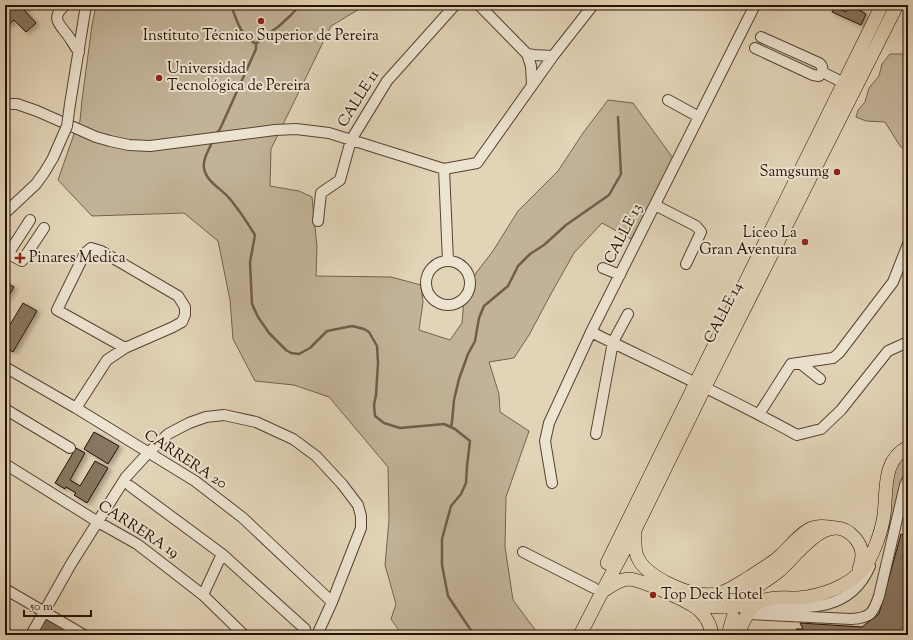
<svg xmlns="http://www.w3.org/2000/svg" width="913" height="640" viewBox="0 0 913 640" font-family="'Sorts Mill Goudy',serif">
<defs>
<filter id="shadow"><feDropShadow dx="3.5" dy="2" stdDeviation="2" flood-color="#0004"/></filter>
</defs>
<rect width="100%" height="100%" fill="#e2d4b7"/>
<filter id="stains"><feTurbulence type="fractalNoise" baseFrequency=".005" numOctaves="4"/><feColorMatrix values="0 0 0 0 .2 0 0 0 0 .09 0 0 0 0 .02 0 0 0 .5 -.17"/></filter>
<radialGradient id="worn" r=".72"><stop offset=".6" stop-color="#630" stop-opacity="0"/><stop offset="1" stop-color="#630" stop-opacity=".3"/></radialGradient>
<path fill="#c2b398" stroke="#74624e" d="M96 5H366L331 26 271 149 270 186 299 191 312 197 317 247 316 276 391 277 421 285 423 302 419 330 450 340 462 323 464 299 476 273 493 251 518 211 558 171 583 133 608 100 633 103 675 161 631 239 602 223 574 253 552 292 529 335 514 358 489 362 499 394 500 412 529 431 506 497 505 547 513 600 539 635H402L391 619 396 604 385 565 389 520 388 467 329 397 294 385 255 381 233 339 230 300 218 241 184 213 92 216 58 180 74 134 80 121 82 100 92 25Z
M908 50V153L900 146 885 122 866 121 856 117 858 110 865 102 869 88 879 76 882 64 890 54H903Z
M908 447V479L901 505 877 549 887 478Z"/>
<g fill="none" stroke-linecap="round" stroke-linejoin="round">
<path stroke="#715d4a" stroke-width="2.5" d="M231 5C237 21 240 35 256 44
M215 135 220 129 225 118 256 49V44L259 41 267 37 272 31 278 27 291 15 300 5
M212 141C210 150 202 158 204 168 206 182 222 189 230 199 239 210 247 222 255 235L250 262 252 304 258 317 269 333 286 350 291 353 299 354 310 348 327 331 352 326 364 329 369 332 377 346 378 363 376 395 374 405 375 416 384 423 400 428 444 424 455 429 470 441 467 466 466 483 461 494 451 506 442 539V565L448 596 474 635
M451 427 452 422 454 400 459 379 468 354 475 341 479 318 484 306 508 286 518 266 530 254 544 245 566 225 609 195 621 174 618 117"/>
</g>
<path fill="#887661" stroke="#271003" filter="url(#shadow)" d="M5 5H30L24 10 36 23 26 32 14 20 5 28Z
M845 5H861L859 10 866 14 861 25 832 12 834 7 846 12 848 6Z
M5 282 14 287 5 302Z
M23 303 37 311 13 352 5 347V333Z
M94 432 119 446 108 464 84 449Z
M76 448 85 453 70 480 80 486 95 461 108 468 87 503 74 495 76 493 66 487 65 489 55 483Z
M901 534 908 536V635H800L796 629H803L800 623 862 627 879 614Z
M44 611 84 635H31Z"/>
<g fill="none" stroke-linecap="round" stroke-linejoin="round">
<g stroke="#564130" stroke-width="12">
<path id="minor" d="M65 5C52 17 57 22 66 33 71 39 74 46 79 52
M479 5 527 54 531 66 532 85
M755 48 813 75 819 76C823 72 824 67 819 63L761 37
M527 54 534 55 553 56
M822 72 844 83
M668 100 699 117
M5 104H17L37 111 96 137 110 141 129 145 150 146 275 130 296 129 329 133 444 169 477 163 553 56 593 5
M70 104 86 5
M444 169 448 261
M655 205 696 226 701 232 686 264
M5 213 36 184 44 173 53 158
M318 221 321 193 340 180 351 140 387 81 455 5
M5 252 22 261 44 228
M8 254 30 220
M426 283a22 22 0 1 1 44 0a22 22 0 1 1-44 0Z
M603 268 620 275
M591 332C660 366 730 398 797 435L821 429 841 410 888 351 908 342
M800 363 820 379
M5 367 76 408 195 481 243 518 332 602
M76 408 107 360 125 348 173 327 182 322 185 315V307L178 296 101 251 91 248 85 253 57 310 125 348
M5 409 70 448
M759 414 791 364 833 358 839 353 893 282 908 244
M596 434 613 342 628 314
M5 464 98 522 137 544 167 567 203 595 244 635
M552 483 545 441 549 423 591 332 755 5
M130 486 222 554 305 629
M523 552 594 588
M5 589 84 635
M203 595 222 554
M755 605C799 607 848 617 870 566
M748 614 851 619C870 618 873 614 879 596L905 485 908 479
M31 635 71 564 126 477 148 453 168 434 189 423 206 417 224 415 256 422 293 439 316 456 342 484 358 505 361 516V528L332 602 317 635"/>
</g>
<g stroke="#271003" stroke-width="14">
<path id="major" d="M635 531C635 538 634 552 638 558 642 568 656 577 665 582 683 591 703 599 723 592 733 588 741 582 750 577 760 570 771 564 780 556 790 547 800 533 812 528 820 525 828 527 836 528
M607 563 882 5
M603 591C611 586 618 580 628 579 640 579 691 602 700 611 707 618 711 625 712 635
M744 596C755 587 768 580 779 571 799 554 828 508 855 538 864 549 863 557 859 569
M691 604 719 607 755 605
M580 635 602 592 635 530 705 387 897 5
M728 635 733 617
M738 635C742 624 747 611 756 604 768 596 784 598 798 598 821 596 848 587 863 569 873 557 882 530 884 515 887 490 882 460 908 447"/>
</g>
<use href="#minor" stroke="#ece3d0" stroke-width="10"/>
<use href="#major" stroke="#e2d4b7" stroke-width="13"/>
<g stroke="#564130" stroke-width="12" stroke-linecap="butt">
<path id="minor-bridge" d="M53 158 67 126 70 104"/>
</g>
<use href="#minor-bridge" stroke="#ece3d0" stroke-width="10"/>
</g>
<g fill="#8f2418" stroke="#ece3d0" stroke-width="1.5">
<circle cx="261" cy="21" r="4"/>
<circle cx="159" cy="78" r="4"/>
<circle cx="837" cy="172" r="4"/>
<circle cx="805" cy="242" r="4"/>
<path d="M18 252h4v4h4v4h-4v4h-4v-4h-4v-4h4z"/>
<circle cx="653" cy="595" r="4"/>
</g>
<g text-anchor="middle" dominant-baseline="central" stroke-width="4" stroke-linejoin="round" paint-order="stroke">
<g font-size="15" fill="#271003" stroke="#ece3d0" text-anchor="start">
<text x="261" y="36" text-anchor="middle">Instituto Técnico Superior de Pereira</text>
<text x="167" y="69">Universidad<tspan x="167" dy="17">Tecnológica de Pereira</tspan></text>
<text x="829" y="172" text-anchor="end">Samgsumg</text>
<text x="797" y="233" text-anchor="end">Liceo La<tspan x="797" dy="17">Gran Aventura</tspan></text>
<text x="29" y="258">Pinares Medica</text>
<text x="661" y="595">Top Deck Hotel</text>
</g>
<g font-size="15" fill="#271003" stroke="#ece3d0">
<text transform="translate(359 99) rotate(-58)">CALLE 11</text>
<text transform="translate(624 234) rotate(-63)">CALLE 13</text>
<text transform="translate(724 313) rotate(-63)">CALLE 14</text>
<text transform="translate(185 460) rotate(33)">CARRERA 20</text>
<text transform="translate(138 530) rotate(33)">CARRERA 19</text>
</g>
</g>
<rect width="913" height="640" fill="none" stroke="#e2d4b7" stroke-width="20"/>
<rect x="6" y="6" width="901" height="628" fill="none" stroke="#271003" stroke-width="2"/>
<rect x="10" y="10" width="893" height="620" fill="none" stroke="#271003"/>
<path d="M24 610v6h67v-6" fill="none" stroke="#271003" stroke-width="2"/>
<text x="30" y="610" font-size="12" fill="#271003" stroke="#ece3d0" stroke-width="3" paint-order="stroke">50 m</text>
<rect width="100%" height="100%" filter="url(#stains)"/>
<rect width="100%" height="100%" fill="url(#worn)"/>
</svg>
